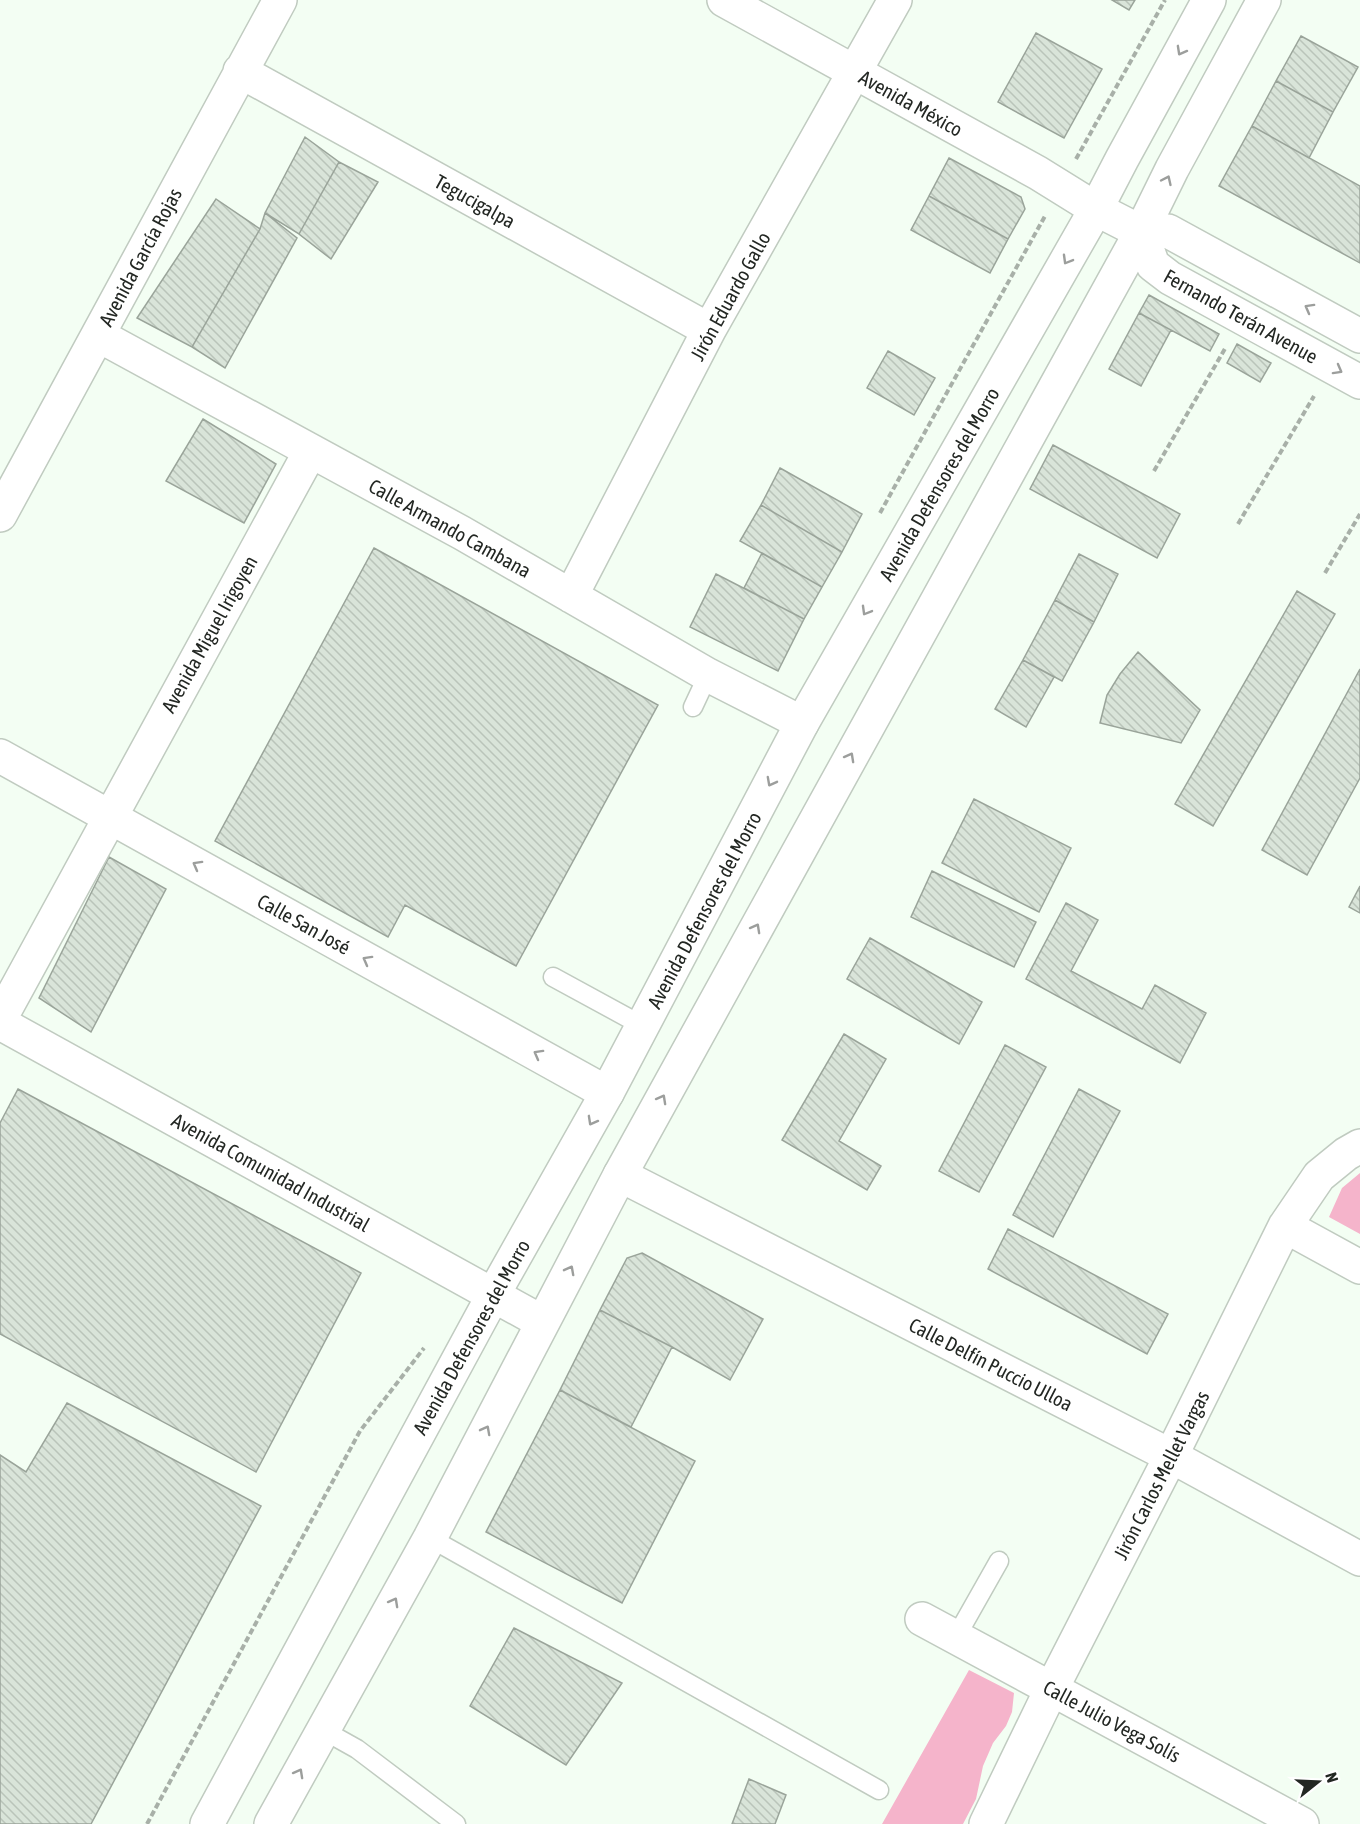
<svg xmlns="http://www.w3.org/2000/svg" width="1360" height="1824" viewBox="0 0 1360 1824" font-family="'Asap Condensed',sans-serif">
<defs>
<pattern id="building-back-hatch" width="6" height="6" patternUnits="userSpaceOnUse" patternTransform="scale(1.5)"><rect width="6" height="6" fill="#d9e4d9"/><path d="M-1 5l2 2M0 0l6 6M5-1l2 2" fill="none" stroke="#bac4ba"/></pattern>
</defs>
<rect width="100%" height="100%" fill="#f3fef3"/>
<path fill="#f5b4cb" d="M1360 1173V1234L1329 1217 1342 1188Z
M969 1670 1014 1693 1012 1712 1006 1726 993 1743 983 1766 976 1799 963 1824H882Z"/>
<path fill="url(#building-back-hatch)" stroke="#9aa49a" stroke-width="1.5" d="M1112 0H1135L1129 10Z
M1036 33 1102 69 1064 138 998 102Z
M1301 36 1358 67 1333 112 1276 81Z
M1276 81 1333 112 1309 158 1252 126Z
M1252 126 1360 186V263L1219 186Z
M305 137 339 162 299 234 265 213Z
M949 158 1021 197 1025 209 1008 239 929 196Z
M339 162 378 182 331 259 299 234Z
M929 196 1008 239 990 273 911 230Z
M216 199 260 229 192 347 137 318Z
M265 213 297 238 225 368 192 347 260 229Z
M1149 295 1219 334 1210 351 1139 313Z
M1139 313 1171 330 1141 386 1109 369Z
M1237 344 1271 363 1260 382 1227 363Z
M888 351 935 378 914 415 867 388Z
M203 419 276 464 244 523 166 481Z
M1053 445 1180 514 1157 558 1030 489Z
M780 468 862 514 842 552 761 505Z
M761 505 842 552 822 587 740 541Z
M374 548 658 705 516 966 405 905 388 937 215 841Z
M762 553 822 587 804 619 744 588Z
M1079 554 1118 574 1094 622 1055 600Z
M716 574 804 619 778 671 690 627Z
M1297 591 1335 614 1213 826 1175 804Z
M1055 600 1094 622 1062 681 1023 660Z
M1138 652 1200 710 1181 743 1100 723 1107 695 1120 674Z
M1023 660 1054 677 1026 727 995 709Z
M1360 669V778L1307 875 1262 850Z
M974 799 1071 848 1039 912 942 863Z
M109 857 166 889 91 1032 39 998Z
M932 871 1036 922 1014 967 911 917Z
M1360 886V913L1349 907Z
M1066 903 1098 920 1071 971 1142 1009 1155 985 1206 1013 1180 1063 1026 979Z
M870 938 982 1002 959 1044 847 979Z
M844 1034 886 1059 839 1141 881 1166 867 1190 782 1140Z
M1005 1045 1046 1067 979 1192 939 1171Z
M18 1089 361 1273 256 1472 0 1334V1123Z
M1079 1089 1120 1111 1053 1237 1013 1215Z
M1008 1229 1168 1314 1147 1354 988 1269Z
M642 1253 763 1319 730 1380 672 1347 600 1310 627 1258Z
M600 1310 672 1347 631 1427 560 1390Z
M560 1390 695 1461 622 1603 486 1532Z
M67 1403 261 1506 91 1824H0V1455L26 1472Z
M514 1628 622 1683 566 1765 470 1706Z
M749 1779 786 1795 775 1824H732Z"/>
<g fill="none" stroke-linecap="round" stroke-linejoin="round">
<g stroke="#c0cbc0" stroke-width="21">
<path id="lane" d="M693 707 708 675
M553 977 643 1026
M430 1538 879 1790
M956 1637 999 1561
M323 1730 357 1749 456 1824"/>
</g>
<g stroke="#c0cbc0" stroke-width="36">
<path id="street" d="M240 71 709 330
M98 335 462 533 708 675 802 723
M0 515 280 0
M571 596 709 330 895 0
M0 756 607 1093
M0 1019 310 452
M0 1023 542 1322
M620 1175 1171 1456 1360 1559
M1285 1226 1360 1267
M922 1619 1302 1824
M986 1824 1052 1688 1171 1456 1285 1226 1319 1176 1346 1154 1360 1146"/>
</g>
<g stroke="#c0cbc0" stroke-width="36">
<path id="secondary" d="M724 0 1038 173 1096 209 1141 232 1168 231 1360 336
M1141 232 1153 265 1170 278 1360 382"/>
</g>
<g stroke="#c0cbc0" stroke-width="36">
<path id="primary" d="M207 1824 502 1279 607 1093 802 723 1096 209 1122 159 1209 0
M271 1824 430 1538 620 1175 1141 232 1172 169 1264 0"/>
</g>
<path stroke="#a8b0a8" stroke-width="4" stroke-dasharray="6 3" stroke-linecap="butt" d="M1076 159 1165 0
M1154 471 1226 347
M880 513 1045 216
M1238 524 1314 396
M1325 573 1360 514
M147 1824 360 1431 424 1348"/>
<use href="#lane" stroke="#fff" stroke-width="18"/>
<use href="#street" stroke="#fff" stroke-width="33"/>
<use href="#secondary" stroke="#fff" stroke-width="33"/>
<use href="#primary" stroke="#fff" stroke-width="33"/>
</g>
<defs><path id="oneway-chevron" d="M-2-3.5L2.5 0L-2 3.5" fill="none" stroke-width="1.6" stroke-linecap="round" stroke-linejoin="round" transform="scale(1.5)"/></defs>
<g stroke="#9c9e9c">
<use href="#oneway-chevron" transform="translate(1181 51) rotate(119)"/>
<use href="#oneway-chevron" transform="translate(1167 180) rotate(-65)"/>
<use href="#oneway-chevron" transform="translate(1067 260) rotate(120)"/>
<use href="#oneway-chevron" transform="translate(1309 308) rotate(-151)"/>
<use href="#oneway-chevron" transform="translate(1338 370) rotate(29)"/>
<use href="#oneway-chevron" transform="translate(866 611) rotate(120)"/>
<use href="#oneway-chevron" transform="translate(850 757) rotate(-61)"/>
<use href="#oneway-chevron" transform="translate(771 782) rotate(118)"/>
<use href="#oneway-chevron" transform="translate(197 865) rotate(-151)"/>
<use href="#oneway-chevron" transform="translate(756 928) rotate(-61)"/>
<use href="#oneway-chevron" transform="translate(367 960) rotate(-151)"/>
<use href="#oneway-chevron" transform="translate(538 1054) rotate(-151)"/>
<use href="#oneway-chevron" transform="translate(662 1099) rotate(-61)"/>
<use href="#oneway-chevron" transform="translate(592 1121) rotate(119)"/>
<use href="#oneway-chevron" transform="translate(570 1270) rotate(-62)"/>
<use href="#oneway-chevron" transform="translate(486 1430) rotate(-62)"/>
<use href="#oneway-chevron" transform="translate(394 1602) rotate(-61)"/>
<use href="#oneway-chevron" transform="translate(299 1773) rotate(-61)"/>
</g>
<g text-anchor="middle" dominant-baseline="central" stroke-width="4.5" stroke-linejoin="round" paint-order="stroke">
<g font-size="20" fill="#232723" stroke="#fff">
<text transform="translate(911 103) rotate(29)">Avenida México</text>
<text transform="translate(475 201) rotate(29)">Tegucigalpa</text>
<text transform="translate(140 257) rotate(-62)">Avenida García Rojas</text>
<text transform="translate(730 296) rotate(-61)">Jirón Eduardo Gallo</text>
<text transform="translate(1241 316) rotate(29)">Fernando Terán Avenue</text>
<text transform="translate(939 484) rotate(-60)">Avenida Defensores del Morro</text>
<text transform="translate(450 528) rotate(29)">Calle Armando Cambana</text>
<text transform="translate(209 634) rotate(-61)">Avenida Miguel Irigoyen</text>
<text transform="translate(704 910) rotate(-62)">Avenida Defensores del Morro</text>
<text transform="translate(304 924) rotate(29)">Calle San José</text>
<text transform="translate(271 1172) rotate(29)">Avenida Comunidad Industrial</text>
<text transform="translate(471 1337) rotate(-61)">Avenida Defensores del Morro</text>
<text transform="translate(991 1364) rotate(27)">Calle Delfín Puccio Ulloa</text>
<text transform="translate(1161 1475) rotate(-63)">Jirón Carlos Mellet Vargas</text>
<text transform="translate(1112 1721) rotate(28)">Calle Julio Vega Solís</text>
</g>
</g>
<g transform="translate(1318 1782) rotate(72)" stroke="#ffffff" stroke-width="4.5" paint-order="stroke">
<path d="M0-4.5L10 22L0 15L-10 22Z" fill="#232723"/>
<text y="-9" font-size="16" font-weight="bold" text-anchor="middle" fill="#232723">N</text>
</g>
</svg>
